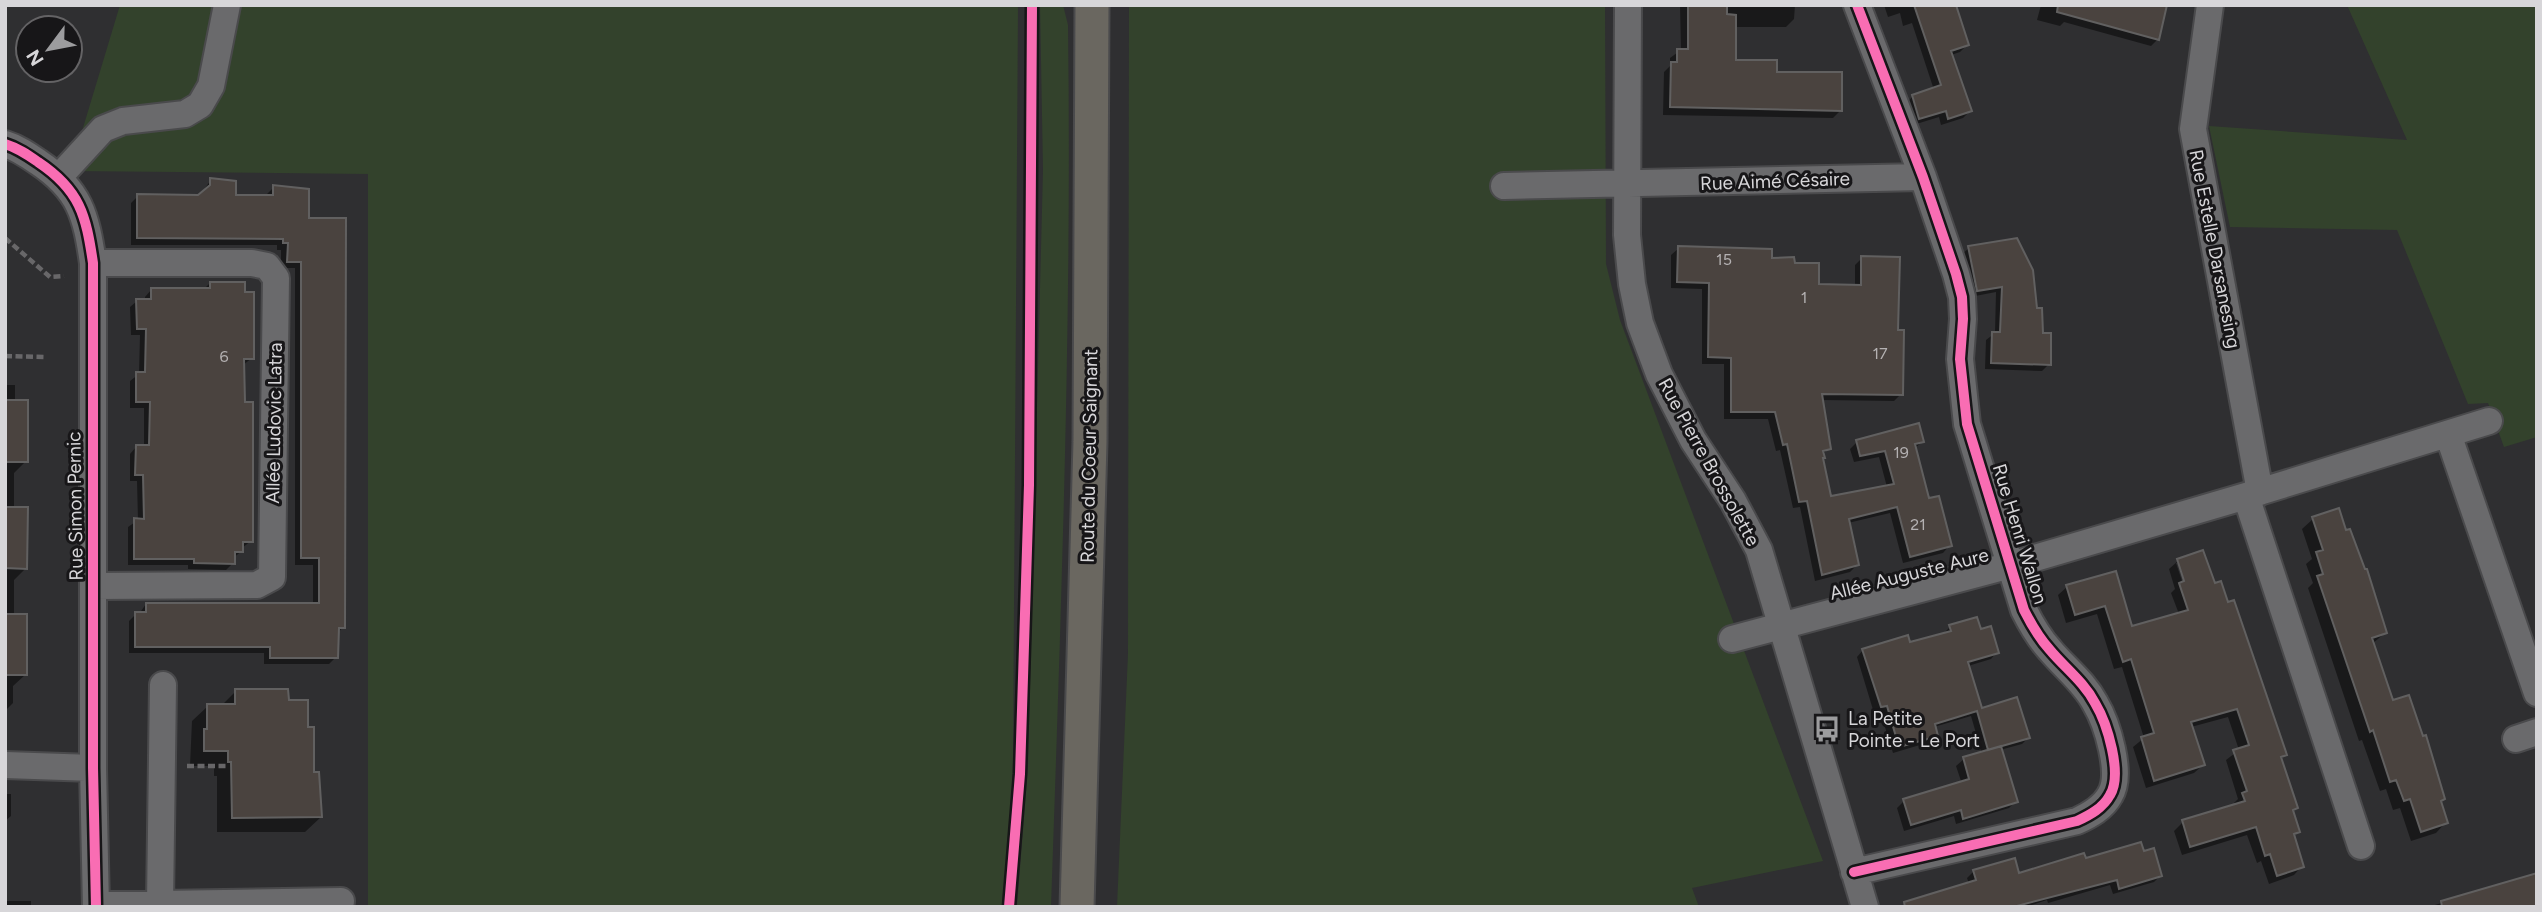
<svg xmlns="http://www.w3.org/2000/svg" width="2542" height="912" viewBox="0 0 2542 912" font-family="Figtree,sans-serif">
<rect width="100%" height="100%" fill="#2f2f31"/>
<path fill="#33422c" d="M120 5H1018L1012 907H368V174L70 171Z
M1040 5H1063L1068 25C1072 319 1061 613 1051 907H1017L1028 765 1043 170Z
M1129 5H1605L1606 264 1620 320 1823 861 1692 888 1699 907H1117L1128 654Z
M2347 5H2537V437L2504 447 2488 403 2468 404 2397 230 2230 227 2209 126 2407 140Z"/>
<path fill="#0007" fill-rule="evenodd" d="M1680 5H1795L1794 19 1786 27H1734V62L1776 74 1841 110 1833 118 1663 115 1664 72 1670 66V58L1681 50Z
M1884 5H1954L1967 45 1960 52 1951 55 1970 111 1963 118 1941 125 1939 117 1913 125 1906 104 1912 97 1934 90 1912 23 1903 26 1900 13 1888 17Z
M2041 5H2165L2158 39 2151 46 2064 22 2060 26 2037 20Z
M211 180 234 196 267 197V194L274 187 308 219 343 627 337 634 336 657 329 664H264V653H129V621L136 614H139L146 604 313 605V565H295V268H281V250H277V245H131V203L138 196H199Z
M2016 239 2049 364 2042 371 1985 369 1986 340 1995 333 1996 292 1970 297 1962 254 1969 248Z
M1679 248 1770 259 1793 265 1817 286H1855V265L1862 258 1897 331 1901 394 1894 401 1821 400 1829 448 1822 455 1830 498 1887 487 1879 457 1854 462 1850 449 1857 442H1922L1914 449 1928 501 1950 545 1943 553 1903 563 1890 513 1848 523 1857 565 1850 572 1815 581 1800 507 1793 508 1780 450 1776 451 1768 419H1724V364H1702V289L1671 288V255Z
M210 283 252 358 243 365 251 541 242 548V551L233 558V563L226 570 188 569V565H128V527L138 520 137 481H130V454L136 447H144V408H130V381L139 374 140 335H131L130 307 137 301H145V297L151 290 204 289Z
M5 369H7V385H15V402L26 461 14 473V509L26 568 14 580V615L25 675 13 686V703L5 711Z
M2337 510 2385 633 2372 644 2392 702 2408 697 2432 757 2440 802 2446 822 2436 833 2411 841 2400 808 2393 810 2386 789 2380 791 2362 740 2359 741 2308 588 2313 583 2306 564 2312 559 2302 529 2313 519Z
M2202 552 2213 585 2220 583 2227 604 2233 602 2285 755 2280 759 2296 808 2292 813 2298 831 2293 836 2302 866 2294 875 2269 884 2261 861 2257 863 2247 835 2182 855 2174 831 2183 822 2235 806 2234 803 2238 799 2226 760 2239 750 2228 717 2191 727 2203 765 2194 773 2146 788 2133 747 2144 738 2122 667 2114 669 2097 614 2066 623 2058 595 2067 587 2115 573 2131 628 2179 614 2171 593 2175 589 2169 569 2178 561ZM2176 563H2180L2188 589 2185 590Z
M1950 627 1979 632 1997 652 1991 659 1968 666 1981 710 2028 738 2022 744 2000 750 2016 801 2009 808 1956 824 1954 816 1904 831 1897 808 1904 801 1962 784 1956 766 1964 759 1982 754 1971 716 1934 727 1937 735 1930 742 1893 753 1880 711 1874 713 1857 657 1863 650 1909 644 1944 633Z
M236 691 287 702 306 728 321 817 305 832H217V776H214V766H190L192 721 208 706H221Z
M5 794H11V816L5 821Z
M2143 853 2160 876 2154 882 2113 894 2110 885 2048 903 2047 900 2026 907H1908L1969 884 1967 878 1974 871 2018 875 2085 860Z
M2537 875V907H2428Z
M5 901H31V907H5Z"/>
<path fill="#4a433f" stroke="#616060" stroke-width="2" d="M1688 5H1727V14L1736 15V60H1777V72H1842V111L1670 107 1671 62H1677V49H1688Z
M1914 5H1956L1969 45 1951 51 1972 111 1948 119 1946 111 1919 119 1912 95 1941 85Z
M2058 5H2167L2159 40 2057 12Z
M210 178 236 181V195H273V185L309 189V218H346L345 628H339L338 658H270V647H135V612H146V603H319V558H301V262H287L288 243H283V239L137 238V194L198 195 210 185Z
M2017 238 2033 270 2037 308H2042L2043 333H2051V365L1991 363 1992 332H2000L2002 287 1977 291 1968 246Z
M1678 246 1772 249V258L1794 257 1795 263H1819V284L1861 285V256L1900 257 1898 330H1904L1903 395 1822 394 1831 449 1823 451 1825 458H1823L1831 496 1894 484 1885 451 1860 456 1856 440 1919 423 1924 442 1915 444 1929 498 1939 496 1952 546 1910 557 1897 507 1849 519 1859 565 1822 575 1807 501 1799 502 1787 444 1783 445 1775 412H1731V358L1708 357 1709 283 1677 282Z
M210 282H245V292H254V359H244L245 402H253V542H243V552H235V564L194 563V559H134V518L144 519 143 475H135L136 445H149L150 402H136V372H145L146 329H137L136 299H151V288H210Z
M5 400H28V462H5Z
M5 507H28L27 569 5 568Z
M2339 508 2346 530 2350 529 2365 569H2367L2387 633 2372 638 2393 700 2409 695 2423 736 2426 735 2445 799 2441 801 2448 823 2421 832 2410 799 2404 801 2396 780 2390 782 2373 730 2370 732 2317 576 2323 574 2316 552 2323 550 2312 517Z
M2203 550 2215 583 2221 581 2228 602 2234 600 2287 755 2281 757 2298 808 2293 810 2300 832 2294 834 2304 867 2277 876 2270 854 2265 856 2256 827 2190 847 2182 820 2245 801 2242 793 2247 791 2233 750 2249 745 2237 709 2191 722 2205 765 2154 781 2141 737 2154 733 2131 659 2123 662 2105 606 2075 615 2066 585 2116 571 2132 626 2188 610 2179 583 2184 581 2177 559Z
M5 614H27V675H5Z
M1977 617 1981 629 1991 626 1999 653 1968 662 1982 708 2017 697 2030 738 1988 750 1977 711 1935 724 1938 736 1899 747 1887 706 1881 707 1862 649 1908 635 1910 642 1951 631 1949 625Z
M235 689H288L289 700H308V727H314V772H319L322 817 232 818 231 762H228V751H204V729H207V704H235Z
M2001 746 2018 802 1963 819 1961 810 1911 825 1903 799 1969 779 1963 757Z
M2141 842 2144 851 2154 848 2162 876 2119 889 2117 880 2013 907H1905L1904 902 1976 880 1973 870 2015 858 2019 873 2084 853 2086 858Z
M2537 873V907H2442L2441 901Z"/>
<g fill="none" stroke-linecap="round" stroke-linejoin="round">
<g stroke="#4a4a4c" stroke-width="30">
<path id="minor" d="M1628 5 1627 235 1632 284 1640 323 1659 374 1693 440 1733 501 1759 550 1865 907
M2210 5 2193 129 2260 492
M5 144C18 148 28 155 38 162 80 190 86 215 93 263V768L96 907
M59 177 103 129 123 121 185 114 200 105 211 86 227 5
M1504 186 1923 177
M93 263H252L267 266 276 278 272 577 257 585 94 586
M2448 434 2537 693
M2246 496 2361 846
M1732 639 2011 565 2246 496 2489 421
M2516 739 2537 732
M5 765 93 768
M1854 872 2077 821C2090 815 2103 808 2110 795 2123 774 2107 723 2095 703 2084 682 2065 668 2050 650 2039 638 2031 624 2024 610L1967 424 1960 359 1963 319 1962 297 1956 274 1923 177 1857 5
M160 904 163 685
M96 905 341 901"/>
</g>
<g stroke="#4a4a4c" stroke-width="37">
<path id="major" d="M1077 907 1090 442 1092 5"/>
</g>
<path stroke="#686769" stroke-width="4.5" stroke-dasharray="7 3.5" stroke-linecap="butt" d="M5 238 50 277 64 276
M5 356 44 357
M187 766H228"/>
<use href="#minor" stroke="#6a6a6c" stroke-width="26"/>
<use href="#major" stroke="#6a6760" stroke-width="33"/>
<g stroke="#171618" stroke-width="15">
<path id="cycleway" d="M5 144C18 148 28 155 38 162 80 190 86 215 93 263V768L96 907
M1854 872 2077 821C2090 815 2103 808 2110 795 2123 774 2107 723 2095 703 2084 682 2065 668 2050 650 2039 638 2031 624 2024 610L1967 424 1960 359 1963 319 1962 297 1956 274 1923 177 1857 5
M1009 907 1020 774 1029 485 1032 5"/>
</g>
<use href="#cycleway" stroke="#f96db3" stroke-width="10"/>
</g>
<defs>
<g id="bus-bare" transform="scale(2.1)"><path d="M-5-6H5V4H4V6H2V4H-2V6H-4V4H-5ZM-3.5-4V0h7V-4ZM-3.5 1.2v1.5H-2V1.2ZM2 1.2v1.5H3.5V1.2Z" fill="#9c9c9e" stroke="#171618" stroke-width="2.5" paint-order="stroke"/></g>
</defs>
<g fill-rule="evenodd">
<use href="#bus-bare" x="1827" y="729"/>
</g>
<g text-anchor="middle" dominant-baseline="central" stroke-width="6" stroke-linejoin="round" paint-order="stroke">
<g font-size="16" fill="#b4b1b2">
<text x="1724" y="259">15</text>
<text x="1804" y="297">1</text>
<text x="1880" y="353">17</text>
<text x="224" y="356">6</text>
<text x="1901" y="452">19</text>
<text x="1918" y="524">21</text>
</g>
<g font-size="19" fill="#d7d6d9" stroke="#171618">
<text transform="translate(1775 181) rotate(-2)">Rue Aimé Césaire</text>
<text transform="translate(2215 249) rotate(79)">Rue Estelle Darsanesing</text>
<text transform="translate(274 423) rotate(-89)">Allée Ludovic Latra</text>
<text transform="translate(1089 456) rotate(-89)">Route du Coeur Saignant</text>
<text transform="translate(1709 462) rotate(61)">Rue Pierre Brossolette</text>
<text transform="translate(75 506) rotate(-91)">Rue Simon Pernic</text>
<text transform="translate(2020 534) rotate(73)">Rue Henri Wallon</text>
<text transform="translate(1909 574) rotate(-14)">Allée Auguste Aure</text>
</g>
<g font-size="19" fill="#d7d6d9" stroke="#171618" text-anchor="start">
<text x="1848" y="718">La Petite<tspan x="1848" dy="22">Pointe - Le Port</tspan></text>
</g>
</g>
<rect width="2542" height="912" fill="none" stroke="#d7d6d9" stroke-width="14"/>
<g transform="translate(49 49) rotate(238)"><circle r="33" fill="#171618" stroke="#646365" stroke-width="2"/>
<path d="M0-5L12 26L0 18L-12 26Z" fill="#9c9c9e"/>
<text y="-10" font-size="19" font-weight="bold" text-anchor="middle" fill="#d7d6d9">N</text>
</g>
</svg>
